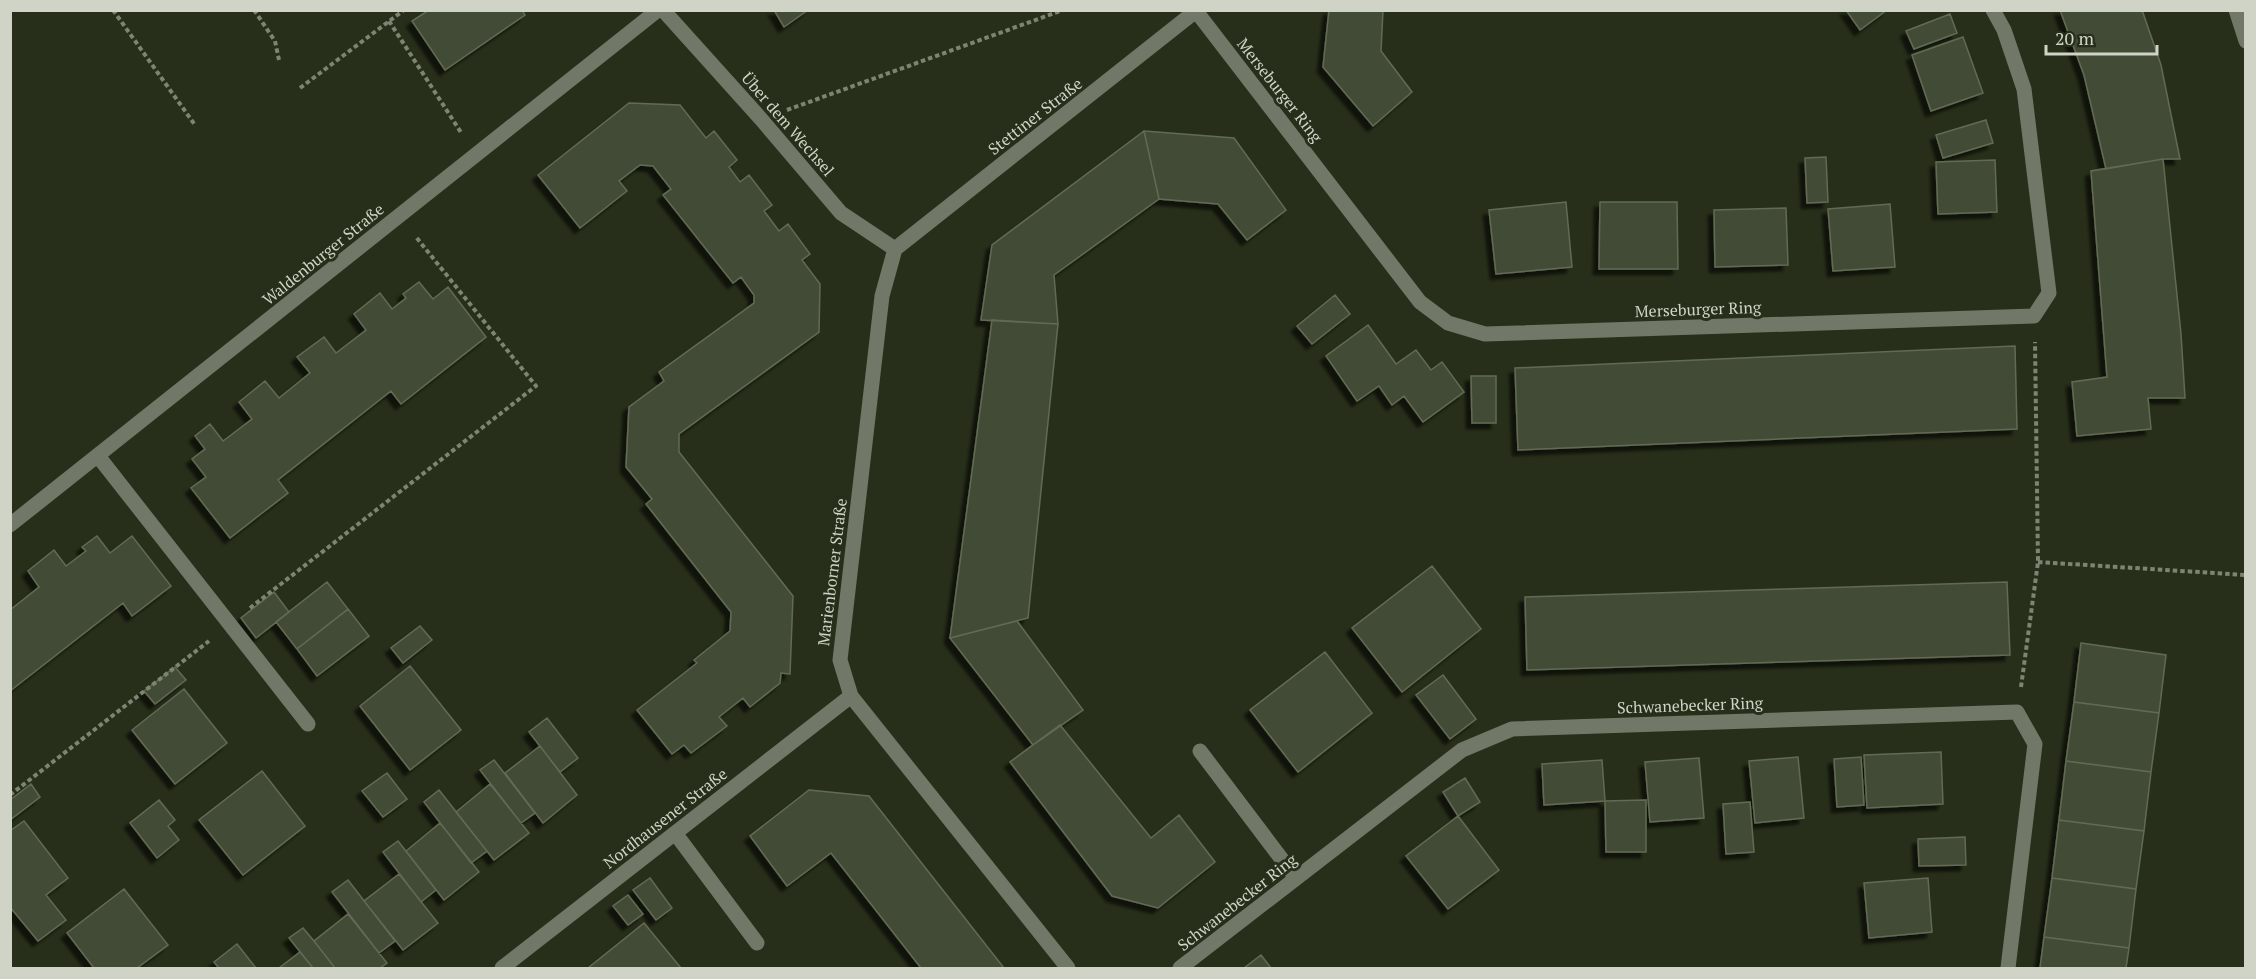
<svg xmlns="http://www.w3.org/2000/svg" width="2256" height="979" viewBox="0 0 2256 979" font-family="'PT Serif',serif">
<defs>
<filter id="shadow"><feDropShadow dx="-5.5" dy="5.5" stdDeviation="1.5" flood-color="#0009"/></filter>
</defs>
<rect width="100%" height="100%" fill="#272f1a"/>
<path fill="#424b35" stroke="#626b54" stroke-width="1.5" filter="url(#shadow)" d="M429 10H522L525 15 445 70 412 21Z
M774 10H808L784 27Z
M1329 10H1383L1381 51 1412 92 1373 126 1323 67Z
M1846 10H1887L1860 30Z
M2060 10H2142L2161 65 2180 159H2163L2106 169 2084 75Z
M1950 14 1957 33 1914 49 1906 31Z
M1963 37 1983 93 1931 111 1912 55Z
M629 103 680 105 706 138 714 131 737 160 729 167 740 182 749 175 772 205 764 211 779 231 788 224 810 254 802 260 820 284 819 332 679 434V452L793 596 790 674 781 673 780 683 750 707 743 698 719 717 727 726 691 753 684 745 672 754 637 710 697 663 694 660 730 631 731 612 646 504 652 499 626 467 629 407 664 381 659 372 754 303V295L741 277 733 283 663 195 671 189 653 166 640 165 619 181 627 191 580 228 538 175Z
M1986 120 1993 143 1943 158 1936 135Z
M1144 131 1234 138 1286 210 1247 240 1218 204 1159 199Z
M1144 131 1159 199 1054 275 1058 324 981 320 992 245Z
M1826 157 1828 202 1807 203 1805 158Z
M2163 159 2181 334 2185 398H2148L2151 429 2077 436 2072 382 2107 377 2091 171Z
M1995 160 1997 212 1938 214 1936 162Z
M1566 202 1572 267 1496 274 1489 210Z
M1600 202H1677L1678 269H1599Z
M1890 204 1895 267 1833 271 1828 209Z
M1786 208 1788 265 1715 267 1714 210Z
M419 282 433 299 448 287 486 337 401 404 391 391 278 480 288 493 230 538 191 488 206 477 192 459 205 449 195 436 210 424 223 441 252 419 239 402 265 381 279 398 310 373 297 357 324 337 336 353 366 330 354 314 380 293 392 309 406 298 403 294Z
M1335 295 1350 314 1312 344 1297 326Z
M992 320 1058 324 1028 618 950 638Z
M1368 325 1396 364 1416 350 1431 370 1442 362 1464 392 1423 422 1404 396 1392 405 1379 386 1357 401 1326 356Z
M2015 346 2017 429 1518 450 1515 368Z
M1471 376H1496V423H1472Z
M97 536 110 553 132 536 171 586 132 616 123 603 10 691V610L39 587 28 571 54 550 66 566 86 551 82 547Z
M1432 566 1481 629 1402 692 1352 628Z
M327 582 348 609 297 649 276 622Z
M2007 582 2010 655 1527 670 1525 597Z
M274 592 289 612 256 638 241 618Z
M348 609 369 636 317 676 297 649Z
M1017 621 1083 710 1033 745 950 638Z
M420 626 432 640 403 663 391 648Z
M2081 643 2166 655 2159 713 2074 702Z
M1325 652 1372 713 1298 772 1250 710Z
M410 666 461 730 410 770 360 706Z
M175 667 186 680 155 704 144 691Z
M1443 675 1476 719 1450 739 1416 695Z
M184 689 227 743 175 784 132 730Z
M2074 702 2159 713 2151 772 2066 761Z
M547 718 578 758 560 772 529 732Z
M1060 725 1151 838 1179 815 1215 862 1158 908 1112 896 1010 762Z
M540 746 577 795 543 823 505 773Z
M1941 752 1943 804 1867 808 1864 755Z
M1798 757 1804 818 1755 823 1749 761Z
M1861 757 1864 805 1837 807 1834 759Z
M1699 758 1704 818 1650 822 1645 762Z
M494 760 535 813 521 823 480 770Z
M1602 760 1605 801 1544 805 1542 764Z
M2066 761 2151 772 2144 831 2059 820Z
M262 771 305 826 243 875 199 820Z
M387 773 407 799 383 817 362 791Z
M1465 778 1480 802 1458 816 1443 792Z
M31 784 40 797 10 820V800Z
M490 784 529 833 494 860 456 812Z
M439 790 487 851 471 863 424 802Z
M809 790 869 796 1004 968H921L831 853 787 886 750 836Z
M159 800 175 820 168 826 179 840 157 858 130 823Z
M1646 800V852H1606L1605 801Z
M1750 802 1754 852 1726 854 1723 804Z
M1458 816 1499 870 1448 909 1406 856Z
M2059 820 2144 831 2136 889 2052 878Z
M24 821 68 878 46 895 66 920 38 941 10 907V831Z
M440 823 479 872 444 900 406 851Z
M1965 837 1966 865 1919 866 1918 839Z
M398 841 436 890 421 902 383 852Z
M399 874 438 923 403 950 364 901Z
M650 878 672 908 656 920 633 890Z
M1928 878 1932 932 1869 938 1864 883Z
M2052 878 2136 889 2129 948 2044 937Z
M348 880 395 941 379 953 332 892Z
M124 889 168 945 137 968H94L67 933Z
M628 895 643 914 628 925 613 906Z
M348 914 387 963 380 968H335L314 941Z
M644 923 681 968H588Z
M303 928 314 941 335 968H313L289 938Z
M2044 937 2129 948 2126 968H2040Z
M237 944 256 968H219L214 962Z
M300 952 313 968H279Z
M1261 955 1271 968H1244Z"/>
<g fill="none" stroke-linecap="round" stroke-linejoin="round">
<path stroke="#7d8473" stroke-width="4" stroke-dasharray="4.5 3" stroke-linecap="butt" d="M113 10 195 125
M254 10 275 41 279 60
M389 21 462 134
M300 88 404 10
M787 110 1063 10
M2038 562 2246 575
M250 608 536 386 416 237
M2021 687 2038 562 2035 342
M10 795 209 641"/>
<path stroke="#717867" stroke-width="15" d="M663 10 761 119 841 213 895 249
M2236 10 2246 41
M1196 11 1420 302 1448 323 1485 334 2034 316 2049 293 2024 89 2004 30 1993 10
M895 249 882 296 840 660 851 696 1068 968
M895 249 1197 10
M98 456 308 724
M10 525 658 10
M1200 751 1296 878
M675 833 757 943
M502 968 851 696
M1180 968 1462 750 1512 729 2017 712 2035 744 2008 968"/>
</g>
<g text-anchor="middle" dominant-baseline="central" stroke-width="6" stroke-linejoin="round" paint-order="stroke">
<g font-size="16" fill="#cfd4c7" stroke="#272f1a">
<text transform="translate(1280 90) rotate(52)">Merseburger Ring</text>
<text transform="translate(1035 116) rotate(-38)">Stettiner Straße</text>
<text transform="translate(788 124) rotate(49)">Über dem Wechsel</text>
<text transform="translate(323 254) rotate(-39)">Waldenburger Straße</text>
<text transform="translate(1698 309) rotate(-2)">Merseburger Ring</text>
<text transform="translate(832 572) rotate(-83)">Marienborner Straße</text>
<text transform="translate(1690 705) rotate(-2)">Schwanebecker Ring</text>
<text transform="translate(665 818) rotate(-38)">Nordhausener Straße</text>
<text transform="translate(1237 902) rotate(-38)">Schwanebecker Ring</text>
</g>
</g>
<rect width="2256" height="979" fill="none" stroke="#cfd4c7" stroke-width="24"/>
<path d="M2046 45v9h111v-9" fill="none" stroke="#cfd4c7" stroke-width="3"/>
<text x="2055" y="45" font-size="18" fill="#cfd4c7" stroke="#272f1a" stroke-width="4.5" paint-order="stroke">20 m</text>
</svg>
